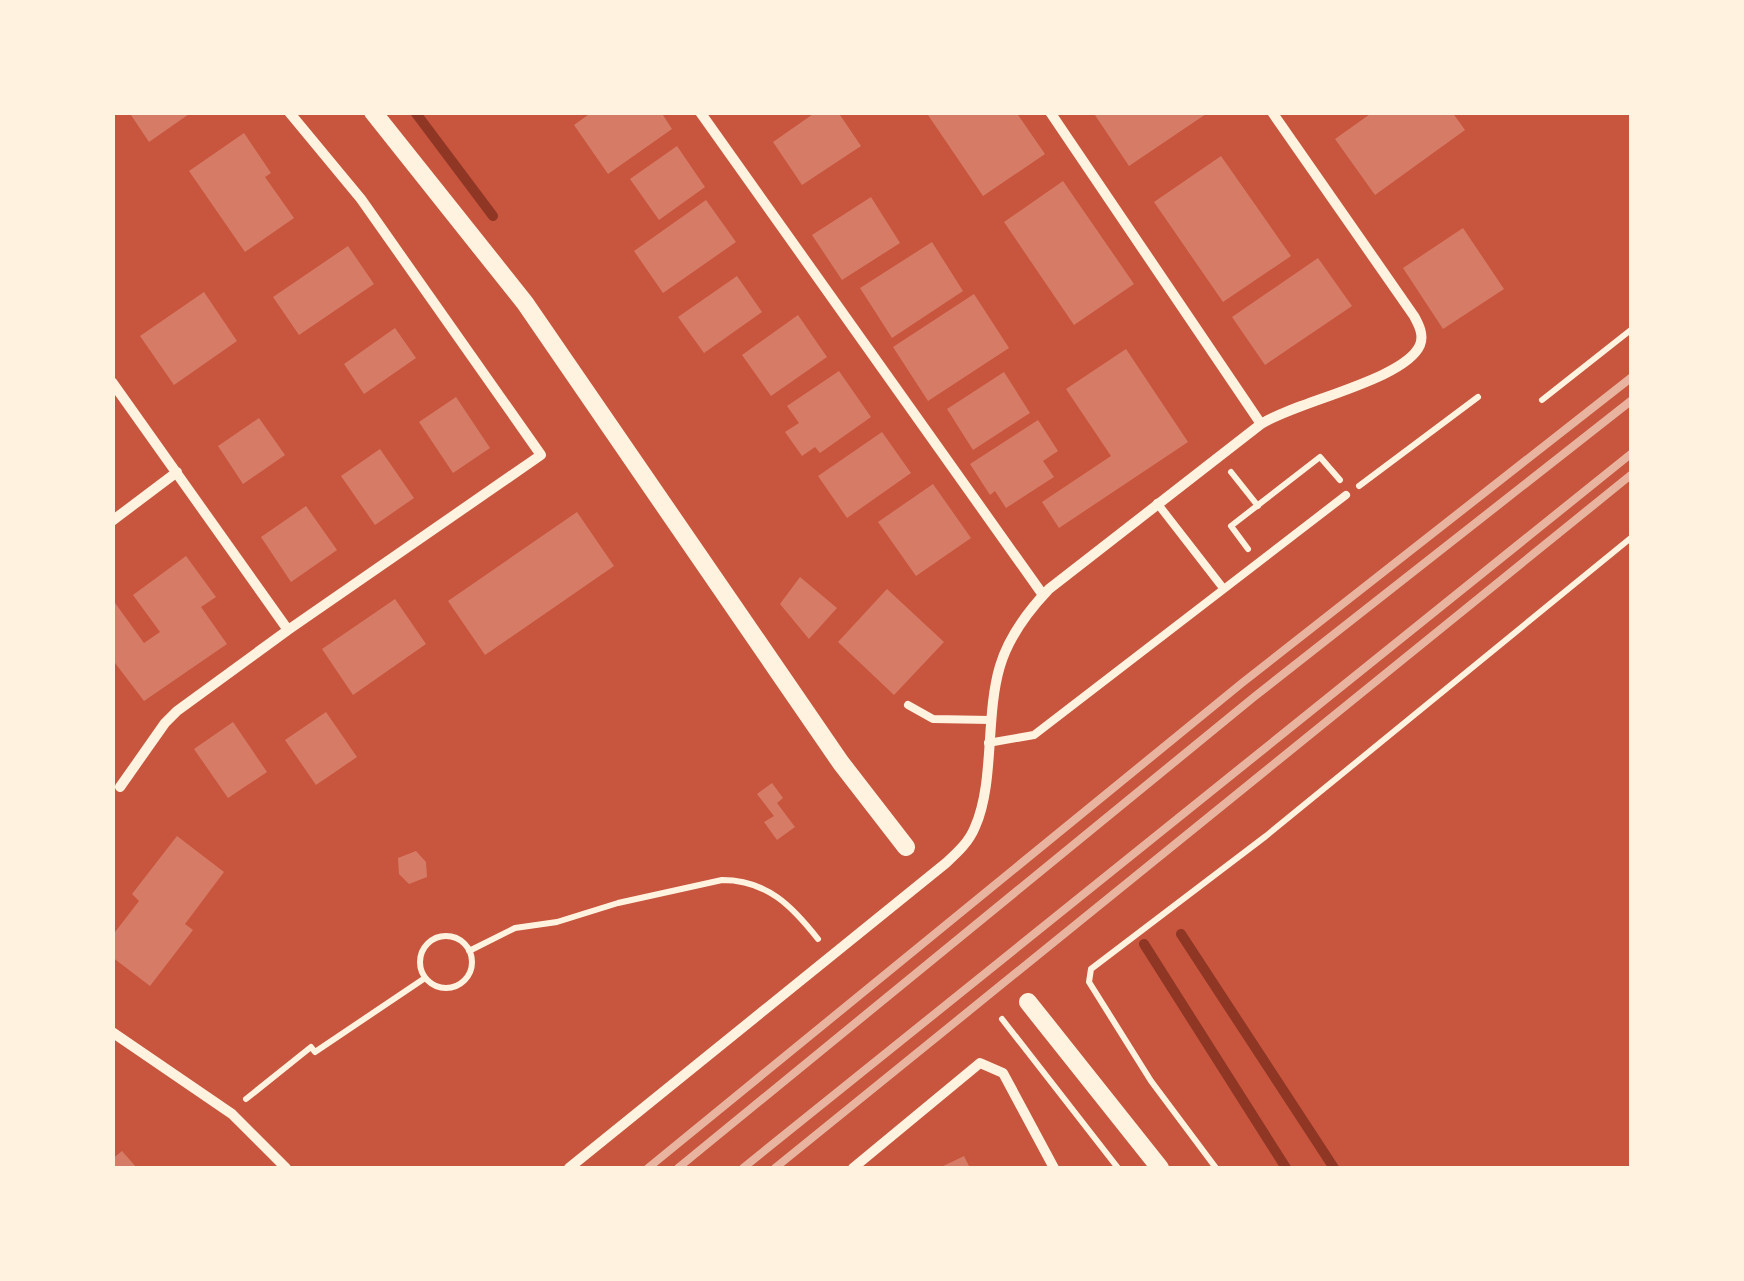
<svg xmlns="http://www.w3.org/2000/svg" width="1744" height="1281" viewBox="0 0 1744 1281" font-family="Quicksand,sans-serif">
<rect width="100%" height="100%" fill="#c8553d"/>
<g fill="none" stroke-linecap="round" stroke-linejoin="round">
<path stroke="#8f3625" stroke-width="10" d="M415 112 493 216
M1181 934 1334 1168
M1144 944 1286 1168"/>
</g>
<path fill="#d67c66" d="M129 112H192L149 142Z
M592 112H661L672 129 608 174 574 125Z
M816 112H838L861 146 802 185 773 142Z
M926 112H1016L1045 154 983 196Z
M1093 112H1209L1129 166Z
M1373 112H1452L1465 130 1375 195 1335 139Z
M244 133 271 173 265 177 294 218 245 252 189 171Z
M677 146 705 187 659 220 630 179Z
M1221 156 1291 256 1223 302 1154 202Z
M1063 181 1134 284 1074 325 1004 222Z
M871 197 900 243 842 280 812 235Z
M706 200 736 242 663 293 634 251Z
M1463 228 1504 289 1443 329 1403 268Z
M932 242 963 291 892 338 860 288Z
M348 246 374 284 299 335 273 297Z
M1318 258 1352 306 1265 365 1232 317Z
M737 276 762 312 704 353 678 317Z
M204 292 237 341 174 385 140 336Z
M974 294 1009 348 928 401 893 347Z
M798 315 827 357 771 396 742 355Z
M395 328 416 358 364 394 344 364Z
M1126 349 1188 442 1059 528 1042 502 1111 456 1066 389Z
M839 371 871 417 820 453 815 447 802 456 785 432 799 423 787 406Z
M1004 372 1030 413 973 450 947 409Z
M456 397 490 448 453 473 419 422Z
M259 418 285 455 243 484 218 446Z
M1038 420 1058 451 1043 461 1054 477 1006 508 995 491 990 495 970 464Z
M882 432 911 473 847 518 818 476Z
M380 449 414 498 375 525 341 476Z
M933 484 971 538 916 576 878 522Z
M306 506 337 550 291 582 261 537Z
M577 512 614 566 485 655 448 601Z
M186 556 216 597 201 607 227 644 144 701 112 659V605L115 603 144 643 160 632 133 595Z
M800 577 837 608 809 639 780 604Z
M887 589 944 642 894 695 838 642Z
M395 599 426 644 353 695 322 649Z
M326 712 357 757 316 785 285 740Z
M233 722 267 772 228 798 194 749Z
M772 783 783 798 777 803 795 827 777 840 764 822 774 816 757 794Z
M177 836 224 872 185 924 193 930 150 986 112 957V936L139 901 132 894Z
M416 851 426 862 427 877 409 884 399 874 398 858Z
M122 1151 137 1168H112V1159Z
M964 1156 970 1168H939Z"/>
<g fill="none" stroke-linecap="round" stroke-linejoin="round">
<path stroke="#fff3e0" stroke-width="6" d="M1542 400 1632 329
M1231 472 1258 506
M1359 486 1478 397
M1248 549 1231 526 1320 457 1340 480
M420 962a26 26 0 1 1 52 0a26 26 0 1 1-52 0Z
M469 951 515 928 557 922 618 903 722 880C767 880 792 906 818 939
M1002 1019 1118 1168
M246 1099 311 1047 315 1052 425 978
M1216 1168 1151 1081 1089 982 1091 969 1266 836 1632 537"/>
<path stroke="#fff3e0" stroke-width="8" d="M1157 503 1223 588
M908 705 933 719 991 720
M988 743 1034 735 1346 495"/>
<path stroke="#fff3e0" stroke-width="10" d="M700 112 1043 595
M1050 112 1261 424
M112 382 288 630
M112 521 177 472
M120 787 165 723 177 711 288 630 541 455 361 199 289 112
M112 1032 232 1114 286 1168
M569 1168 946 863C958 852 969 842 975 827 995 782 985 716 1000 666 1009 636 1028 611 1049 589L1261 424C1297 401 1405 380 1420 345 1424 335 1419 325 1414 316L1272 112
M853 1168 980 1063 1003 1073 1054 1168"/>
<path stroke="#fff3e0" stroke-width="18" d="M373 112 525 303 841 763 906 847
M1028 1002 1160 1168"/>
<path stroke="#e9b49f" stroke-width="8" d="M648 1168 1242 683 1632 377
M678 1168 1254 697 1632 400
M743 1168 1632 453
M775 1168 1632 474"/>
</g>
<rect width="1744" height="1281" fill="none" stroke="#fff3e0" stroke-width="230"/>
</svg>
